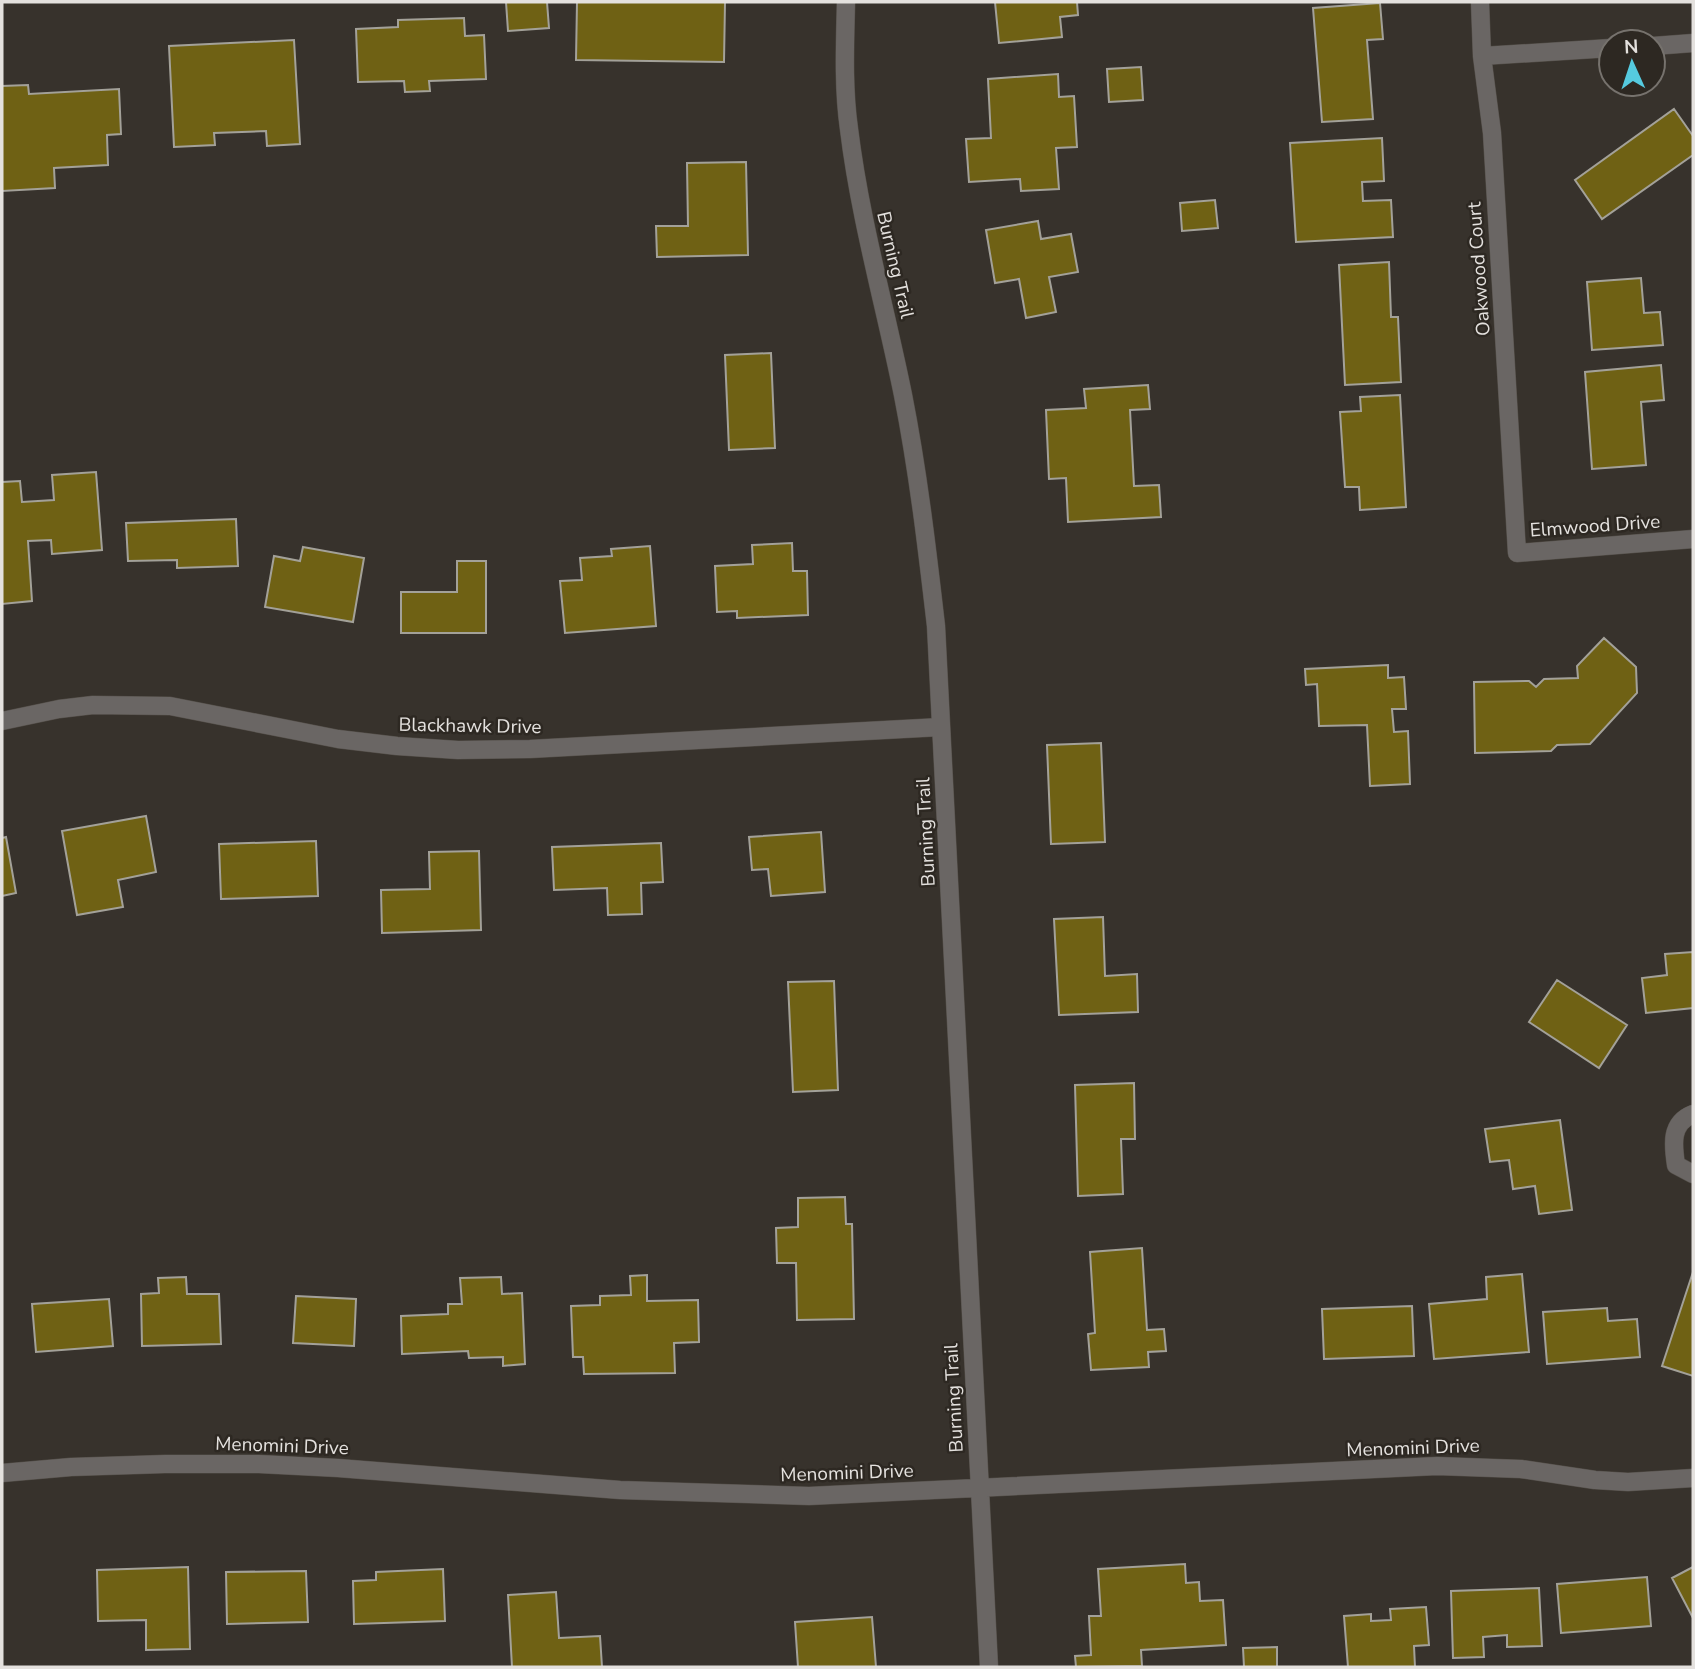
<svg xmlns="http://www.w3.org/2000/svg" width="1695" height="1669" viewBox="0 0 1695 1669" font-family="'Nunito Sans',sans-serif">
<rect width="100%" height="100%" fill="#37322c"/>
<path fill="#6f6114" stroke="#a3a199" stroke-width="2" d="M506 2H547L549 28 508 31Z
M577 2H725L724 62 576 60Z
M995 2H1077L1078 15 1060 17 1062 37 999 43Z
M1380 3 1383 39 1367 40 1373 119 1322 122 1313 8Z
M464 18 465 36 484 35 486 79 429 81 430 91 405 92 404 81 358 82 356 29 398 27V20Z
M294 40 300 144 267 146 266 131 214 133 215 145 174 147 169 46Z
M1141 67 1143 100 1109 102 1107 69Z
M1058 74 1059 97 1074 96 1077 147 1056 148 1059 189 1021 191 1020 179 969 182 966 139 991 138 988 79Z
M28 85 29 94 119 89 121 134 107 135 108 165 54 168 55 188 2 191V86Z
M1674 109 1693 136V155L1602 219 1575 180Z
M1382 138 1384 181 1362 182 1363 201 1391 200 1393 237 1296 242 1290 143Z
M746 162 748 255 657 257 656 226H688L687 163Z
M1215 200 1218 228 1182 231 1180 203Z
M1038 221 1041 239 1071 234 1078 272 1049 277 1056 312 1026 318 1019 279 995 283 986 230Z
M1389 262 1391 317H1398L1401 382 1345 385 1339 265Z
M1641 278 1644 313 1660 312 1663 345 1592 350 1587 282Z
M771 353 775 448 729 450 725 355Z
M1661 365 1664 400 1641 402 1646 465 1592 469 1585 372Z
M1148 385 1150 409 1130 410 1134 486 1159 485 1161 517 1068 522 1066 478 1049 479 1046 410 1086 408 1084 389Z
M1400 395 1406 507 1360 510 1359 487H1345L1340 412 1361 411 1360 397Z
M96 472 102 550 52 554 51 540 28 541 32 601 2 604V482L20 481 22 502 54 500 52 475Z
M236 519 238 566 177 568V560L128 561 126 523Z
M792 543 793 571H807L808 615 737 618V611L717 612 715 566 753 564 752 545Z
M650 546 656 626 565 633 560 581 582 580 580 558 612 556 611 549Z
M303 547 364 558 353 622 265 607 274 556 300 561Z
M457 561H486V633H401V592H457Z
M1604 638 1636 667 1637 693 1590 744 1557 745 1551 751 1475 753 1474 682 1529 681 1536 687 1544 679 1578 678 1577 666Z
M1388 665V678L1404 677 1406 709H1392L1394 732 1408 731 1410 784 1370 786 1367 725 1319 726 1317 684 1306 685 1305 669Z
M1101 743 1105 842 1051 844 1047 745Z
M146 816 156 872 118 880 123 907 77 915 62 831Z
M821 832 825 892 771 896 768 869 752 870 749 837Z
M6 837 16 893 2 896V838Z
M316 841 318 896 221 899 219 844Z
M661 843 663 882 641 883 642 914 608 915 607 888 554 890 552 847Z
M479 851 481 930 382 933 381 890 430 889 429 852Z
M1103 917 1105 976 1137 974 1138 1012 1059 1015 1054 919Z
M1693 952V1008L1646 1013 1642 978 1667 975 1665 954Z
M1557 980 1627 1025 1599 1068 1529 1022Z
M834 981 838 1090 793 1092 788 982Z
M1134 1083 1135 1139H1121L1123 1194 1078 1196 1075 1085Z
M1560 1120 1572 1210 1539 1214 1535 1186 1513 1189 1509 1160 1490 1162 1485 1129Z
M845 1197 846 1224H852L854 1319 797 1320 796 1263H777L776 1228 798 1227V1198Z
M1142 1248 1147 1330 1164 1329 1166 1351 1148 1352 1149 1367 1091 1370 1088 1334 1095 1333 1090 1252Z
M1693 1272V1376L1662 1366Z
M1522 1274 1529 1352 1434 1359 1429 1304 1487 1299 1486 1277Z
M647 1275V1301L698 1300 699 1342 674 1343 675 1373 584 1374 583 1357H573L571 1306 600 1305V1296L631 1295 630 1276Z
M186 1277 187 1294H219L221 1344 142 1346 141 1294 159 1293 158 1278Z
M501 1277 502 1294 522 1293 525 1364 503 1366V1357L469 1358 468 1351 402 1354 401 1316 448 1314V1304H462L460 1278Z
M296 1296 356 1299 354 1346 293 1343Z
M109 1299 113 1346 36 1352 32 1304Z
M1412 1306 1414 1356 1324 1359 1322 1309Z
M1607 1308 1608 1321 1637 1319 1640 1357 1547 1364 1543 1312Z
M1185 1564 1186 1583 1199 1582 1200 1601 1223 1600 1226 1645 1141 1650 1142 1666 1076 1667 1075 1656 1091 1655 1089 1616H1101L1098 1569Z
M188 1567 190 1649 146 1650V1620L98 1621 97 1570Z
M1693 1567V1618L1672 1578Z
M443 1569 445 1621 354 1624 353 1581 376 1580V1572Z
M306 1571 308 1622 227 1624 226 1572Z
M1647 1577 1651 1626 1561 1633 1557 1584Z
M1539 1588 1542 1646 1507 1647V1635L1483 1637 1484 1657 1453 1658 1451 1591Z
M556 1592 559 1638 600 1636 602 1667H512L508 1595Z
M1426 1607 1429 1645 1414 1646 1415 1667H1348L1344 1616 1371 1614V1621L1391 1620 1390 1609Z
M872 1617 876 1667H798L795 1622Z
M1277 1647V1667H1244L1243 1648Z"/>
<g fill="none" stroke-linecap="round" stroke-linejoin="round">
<g stroke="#534e48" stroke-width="19">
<path id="minor" d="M846 2C845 44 843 87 849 129 860 219 885 306 903 395 918 471 927 548 936 626L989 1667
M1480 2 1482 56 1492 133 1517 553 1693 539
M1653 46 1693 43
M1482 56 1611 48
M2 721 59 709 93 705 170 706 338 739 397 746 458 750 530 749 941 727
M1693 1114C1670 1123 1673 1145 1676 1165L1693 1174
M2 1473 71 1467 165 1464H259L338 1468 620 1490 809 1496 1437 1466 1521 1469 1595 1480 1628 1482 1693 1478"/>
</g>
<use href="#minor" stroke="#6a6664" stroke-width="18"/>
</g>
<g text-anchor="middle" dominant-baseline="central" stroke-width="5" stroke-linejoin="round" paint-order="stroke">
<g font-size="19" fill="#e4e1de" stroke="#2d2822">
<text transform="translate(895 265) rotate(77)">Burning Trail</text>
<text transform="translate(1479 269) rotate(-94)">Oakwood Court</text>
<text transform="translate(1595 526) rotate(-4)">Elmwood Drive</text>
<text transform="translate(470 726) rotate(1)">Blackhawk Drive</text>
<text transform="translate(926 832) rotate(-93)">Burning Trail</text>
<text transform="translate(954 1398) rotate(-93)">Burning Trail</text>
<text transform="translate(282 1446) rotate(2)">Menomini Drive</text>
<text transform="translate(1413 1448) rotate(-2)">Menomini Drive</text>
<text transform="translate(847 1473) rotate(-2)">Menomini Drive</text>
</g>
</g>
<rect width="1695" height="1669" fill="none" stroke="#e4e1de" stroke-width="7"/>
<g transform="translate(1632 63) rotate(357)"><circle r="33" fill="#2d2822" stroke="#76726d" stroke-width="2"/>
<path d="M0-5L12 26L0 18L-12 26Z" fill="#55cadf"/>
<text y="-10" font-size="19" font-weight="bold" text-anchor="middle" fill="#e4e1de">N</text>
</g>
</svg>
